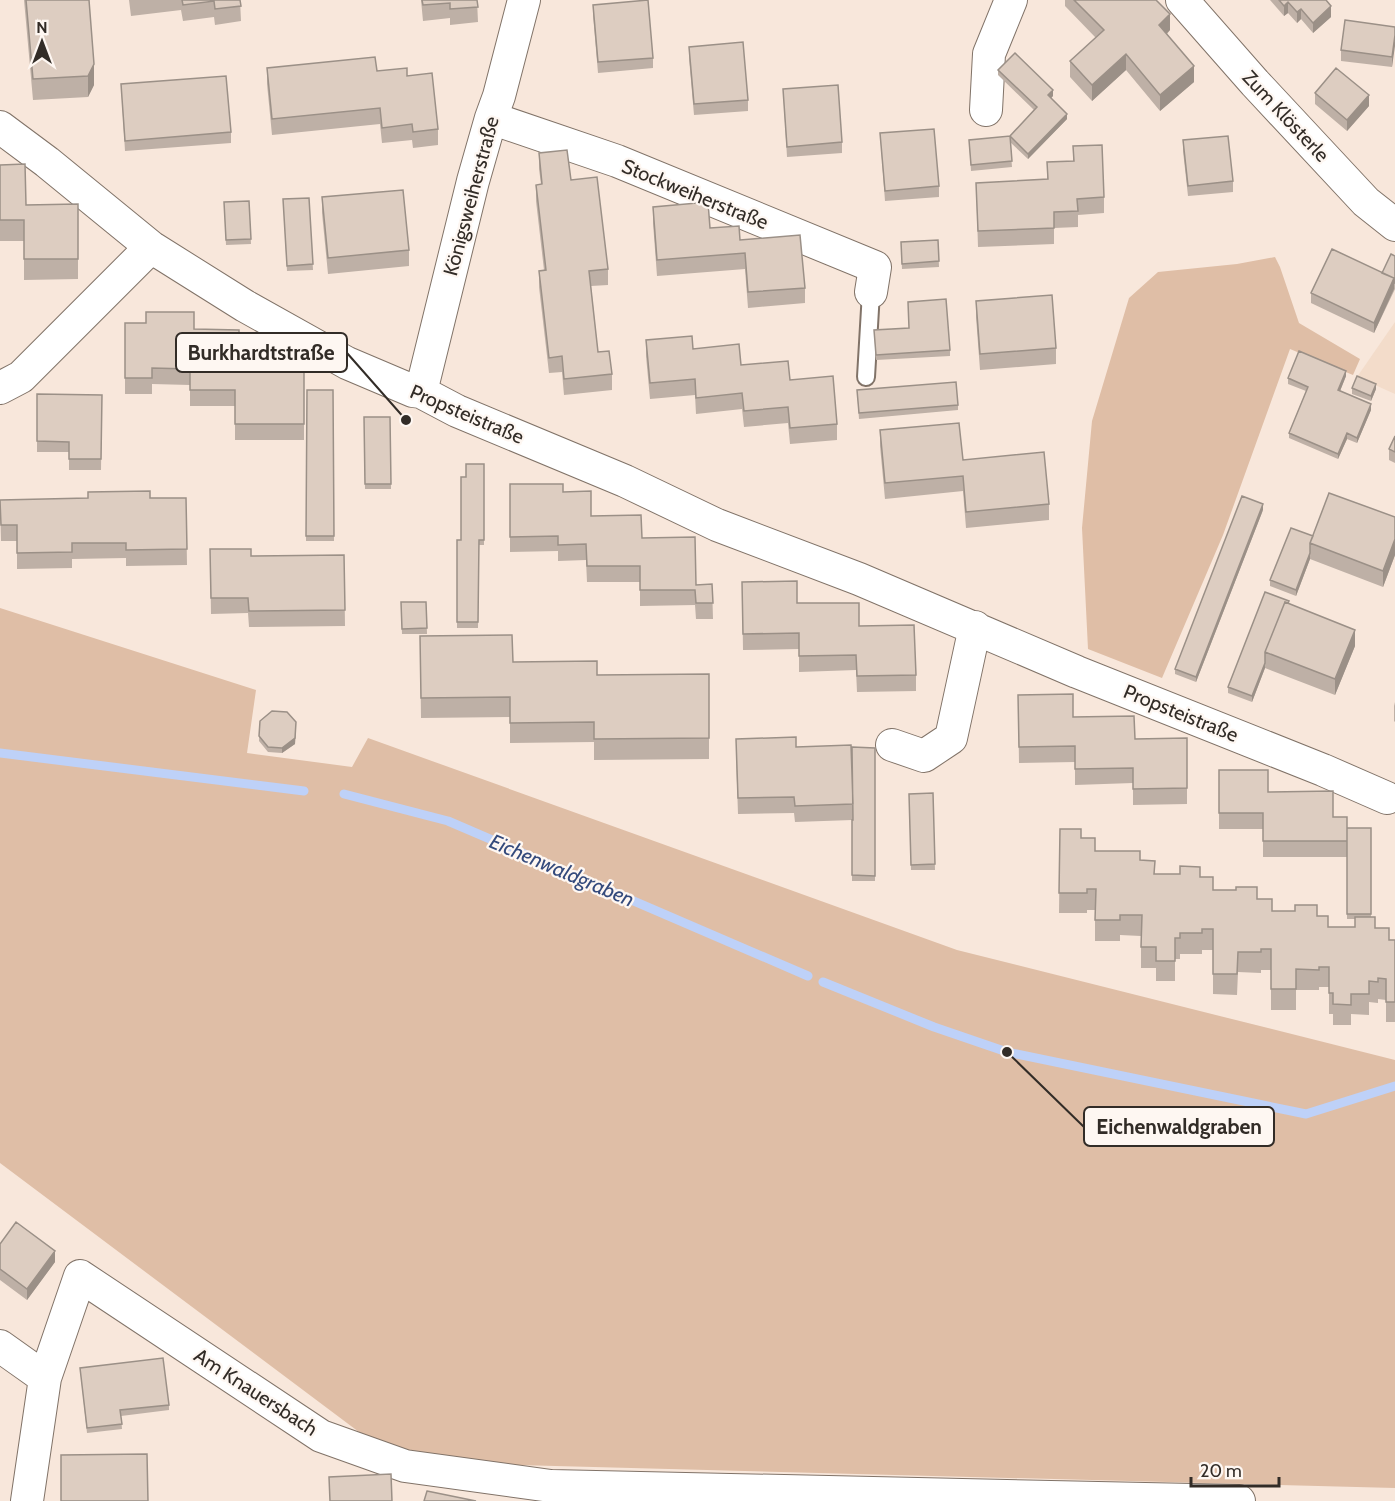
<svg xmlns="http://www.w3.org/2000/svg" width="1395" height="1501" viewBox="0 0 1395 1501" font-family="Cabin,sans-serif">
<rect width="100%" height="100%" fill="#f8e7db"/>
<path fill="#f3dcca" d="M1395 322V394L1357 377Z"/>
<path fill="#dfbea6" d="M1275 257 1280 267 1299 323 1360 359 1353 375 1290 349 1223 535 1162 678 1088 649 1082 528 1092 421 1129 298 1158 272 1237 264Z
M0 608 256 690 247 753 352 767 368 738 957 950 1395 1060V1488L399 1462 0 1163Z"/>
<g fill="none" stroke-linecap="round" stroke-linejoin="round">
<path stroke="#bed1f8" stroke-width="9" d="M0 753 304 791
M344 794 448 821 808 976
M823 982 934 1027 1007 1052 1306 1114 1395 1086"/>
<g stroke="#817368" stroke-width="20">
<path id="lane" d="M866 377 871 292"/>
</g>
<g stroke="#817368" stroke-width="34">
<path id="street" d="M1182 0 1255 83 1366 202 1395 225
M986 110 989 54 1011 0
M491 118 617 161 875 267 871 292
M0 127 47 162 151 247 245 306 347 363 413 391 421 392 457 411 625 481 717 525 859 579 1077 672 1323 770 1387 798
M0 388 21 377 151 247
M421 392 473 181 491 118 499 96 524 0
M892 745 924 756 951 738 975 627
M0 1346 45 1378
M27 1501 45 1378 80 1276 321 1436 405 1466 551 1486 1239 1501"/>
</g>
<use href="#lane" stroke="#fff" stroke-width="16"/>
<use href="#street" stroke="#fff" stroke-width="32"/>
</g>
<path fill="#beb0a6" d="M24 0H89L94 85 88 97 33 100Z
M129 0H240L241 21 215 25 214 17 183 21 181 10 131 16Z
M421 0H477L478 22 450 25V18L423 21Z
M1065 0H1156L1170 30 1167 34 1194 82 1160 111 1126 70 1092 101 1070 77V61L1096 38 1065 6Z
M1270 0H1326L1331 17 1313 33 1301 19 1297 23 1288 13 1284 16Z
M593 5 653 58V68L598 73 593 15Z
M1395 27 1392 67 1341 61V50Z
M689 47 748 100V111L694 115 689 58Z
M267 68 377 71 407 76 438 129V145L413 148 412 140 382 143 380 124 272 135 267 84Z
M998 70 1053 96 1051 98 1067 119 1028 159 1010 142 1012 167 971 171 969 140 1010 136 1034 110 998 75Z
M121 84 231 132V143L125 151Z
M783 89 842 142V153L787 157Z
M1315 93 1369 106 1347 131 1315 104Z
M880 133 939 186V197L885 201Z
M1183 140 1233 181V192L1188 196 1183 151Z
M1073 146 1104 197V213L1078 215V227L1054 228V244L978 247 976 183 1047 179V162L1073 161Z
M539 153 571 180 608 269V285L591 286 598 352 612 374V390L564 395 562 372 549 373 539 287V271L544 270 536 201V185L541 184 539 169Z
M0 165 26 205 78 204V279L24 280V241H0Z
M322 197 409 250V266L328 274 322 213Z
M309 198 313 270 287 271 283 199Z
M249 201 251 244 226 245 224 202Z
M653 207 710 228 740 240 805 288V303L748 308 745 269 657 276 653 223Z
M938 240 939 267 902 269 901 242Z
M1395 256V289L1374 333 1311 303V293L1382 273Z
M976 301 1056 348V364L980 370 976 317Z
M125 323 194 329 239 367H304V440H235V406H190V385L152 384V394H125Z
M874 330 950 350V356L876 360Z
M646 340 693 349 741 365 790 380 837 424V440L790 444 788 423 744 427 742 409 696 414 695 395 650 399 646 356Z
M1346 376 1340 391 1371 410 1357 443 1347 439 1338 459 1289 438V433L1306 391 1288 384V378Z
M1352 388 1376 389 1371 401 1352 394Z
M307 390H333L334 541H306Z
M857 390 958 405V410L859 419Z
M37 394 102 395 101 470H69V452H37Z
M364 417H390L391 489H365Z
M880 430 963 460 1049 504V520L966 528 963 491 885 499 880 446Z
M1395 436V463L1389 460V449Z
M484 464V545H479L478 628H457V540H461L466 477Z
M510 484 563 492 591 516 642 538 696 585 712 584 713 619H696L695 605 640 606V582H587L586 560 558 561V551L510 552Z
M186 498 187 565 126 566V558L72 559V568L17 569V541H1L0 500Z
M1263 510 1196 682 1175 674V669Z
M1395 517V555L1383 587 1310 559 1296 596 1270 586V580L1313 536Z
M210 549 251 556 344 555 345 626 249 627 248 613 211 614Z
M742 582 797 603 859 626 916 675V691L857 692 856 670 799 672V649L743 650Z
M401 602H426L427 634H402Z
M1289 603 1355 646 1335 695 1265 668 1252 702 1228 693V687Z
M420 636 513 662 597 675 709 674V759L594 760V742L510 743V717L421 718Z
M1018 695 1073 717 1135 739 1187 738V804L1133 805V783L1075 785V762L1019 763Z
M1395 702V722L1394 721V706Z
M260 721 296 728 295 744 282 753 268 752 259 741Z
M796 747 852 776 875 748V881H852V820L795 822 794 813 738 814 736 755Z
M1219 770 1268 792 1333 817 1347 828H1371V917L1375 928 1389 940H1395V1022H1386V1000L1378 999V1003L1369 1002V1015L1351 1014V1025H1333V1014H1329V987H1319V990H1296V1010H1271V970H1261V973L1238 972 1237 995 1213 994V950H1202V954H1180V959H1175V981H1156V968H1141V936L1120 935V941H1095V910H1087V913H1059L1060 829 1081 838 1095 851 1140 860 1155 874 1200 877 1213 890 1257 899 1272 911 1317 916 1328 927H1355V919H1347V857H1263V829H1219Z
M933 793 935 870H911L909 794Z
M0 1244 55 1262 27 1300 0 1280Z
M80 1368 169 1405V1410L121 1416 122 1429 87 1433Z"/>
<path fill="#9b9087" d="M1288 2V13L1284 16V6Z
M1331 6V17L1313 33V23Z
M1301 9V19L1297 23V12Z
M1170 14V30L1159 41V25Z
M1395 35V46L1392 67V57Z
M1126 54V70L1092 101V85Z
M94 64V85L88 97V76Z
M1194 66V82L1160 111V95Z
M1053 90V96L1048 101V95Z
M1369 95V106L1347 131V120Z
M1067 114V119L1028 159V154Z
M1394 278V289L1374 333V323Z
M1346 371V376L1338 396V390Z
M1376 384V389L1371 401V396Z
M1371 404V410L1357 443V438Z
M1347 433V439L1338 459V454Z
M1263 504V510L1196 682V677Z
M1395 539V555L1383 587V571Z
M1310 553V559L1296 596V590Z
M1355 630V646L1335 695V679Z
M1265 663V668L1252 702V696Z
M296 722 295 744 282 753V748Z
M55 1251V1262L27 1300V1289Z"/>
<path fill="#ddcdc1" stroke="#9b9087" stroke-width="1.5" d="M26 0H89L94 64 88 76 33 79Z
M182 0H240L241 6 215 9 214 1 183 5Z
M422 0H477L478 7 450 9V3L423 5Z
M648 0 653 58 598 62 593 5Z
M1074 0H1156L1170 14 1159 25 1194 66 1160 95 1126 54 1092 85 1070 61 1104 30Z
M1279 0H1326L1331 6 1313 23 1301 9 1297 12 1288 2 1284 6Z
M1345 20 1395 27V35L1392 57 1341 50Z
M743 42 748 100 694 104 689 47Z
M1015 53 1053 90 1048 95 1067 114 1028 154 1010 136 1037 107 998 70Z
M375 57 377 71 407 68V76L432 73 438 129 413 132 412 124 382 128 380 108 272 119 267 68Z
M1336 68 1369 95 1347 120 1315 93Z
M226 76 231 132 125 141 121 84Z
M838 85 842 142 787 147 783 89Z
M934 129 939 186 885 191 880 133Z
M1010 136 1012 161 971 165 969 140Z
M1228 136 1233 181 1188 186 1183 140Z
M1102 145 1104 197 1077 199 1078 211 1054 212V228L978 231 976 183 1048 179 1047 162 1074 161 1073 146Z
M567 150 571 180 597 177 608 269 589 271 598 352 609 351 612 374 564 379 562 356 549 358 539 271 546 270 536 185 542 184 539 153Z
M25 164 26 205 78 204V259H24V220H0V165Z
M403 190 409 250 328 258 322 197Z
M309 198 313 264 287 266 283 199Z
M249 201 251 239 226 240 224 202Z
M708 202 710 228 739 226 740 240 800 235 805 288 748 292 745 253 657 260 653 207Z
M938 240 939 261 902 264 901 242Z
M1332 249 1394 278 1374 323 1311 293Z
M1391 254 1395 256V284L1394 278 1382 273Z
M1052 295 1056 348 980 354 976 301Z
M946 299 950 350 876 355 874 330 909 328 908 302Z
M146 312H194V329L239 330V367H304V424H235V390H190V369L152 368V378H125V323H146Z
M692 336 693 349 739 344 741 365 788 361 790 380 833 376 837 424 790 428 788 407 744 411 742 393 696 398 695 379 650 383 646 340Z
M1299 351 1346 371 1338 390 1371 404 1357 438 1347 433 1338 454 1289 433 1308 387 1288 378Z
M1357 376 1376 384 1371 396 1352 388Z
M956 382 958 405 859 413 857 390Z
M307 390H333L334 536H306Z
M37 394 102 395 101 459H69V442L37 441Z
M364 417H390L391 484H365Z
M959 423 963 460 1044 452 1049 504 966 512 963 476 885 483 880 430Z
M1395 436V452L1389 449Z
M466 464H484V540H479L478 622H457V540H461V477H466Z
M510 484H563V492L591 491V516L641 515 642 538 695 537 696 585 712 584 713 603H696L695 590H640V566H587L586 544 558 545V536L510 537Z
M150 491V498H186L187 549 126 550V543H72V552L17 553V525H1L0 500 88 498V492Z
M1329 493 1395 517V539L1383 571 1310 543Z
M1242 496 1263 504 1196 677 1175 669Z
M1291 528 1313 536 1310 543V553L1296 590 1270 580Z
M210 549H251V556L344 555 345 610 249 611 248 598H211Z
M797 581V603H859V626L914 625 916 675 857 676 856 655 799 656V633L743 634 742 582Z
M1265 592 1289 601 1288 603 1285 602 1265 652V663L1252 696 1228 687Z
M401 602H426L427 628 402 629Z
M1285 602 1355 630 1335 679 1265 652Z
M512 635 513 662 597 661V675L709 674V738L594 739V722L510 723V697L421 698 420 636Z
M1073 694V717L1134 716 1135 739 1187 738V788L1133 789V768L1075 769V746L1019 747 1018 695Z
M272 711 287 712 296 722 295 738 282 748 268 747 259 736 260 721Z
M796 737V747L851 745 853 804 795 806 794 797 738 798 736 739Z
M852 747 875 748V876L852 875V820H853Z
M1219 770H1268V792L1333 791V817H1347V841H1263V813H1219Z
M933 793 935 864 911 865 909 794Z
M1347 828H1371V914H1347Z
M1060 829H1081V838H1095V851H1140V860L1155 861 1154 874H1180V866L1200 867V877H1213V890H1236V887H1257V899H1272V911H1295V905H1317V916H1328V927H1355V917H1375V928H1389V940H1395V1002H1386V979L1378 978V982L1369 981V994H1351V1005L1333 1004V993H1329V967H1319V970L1296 969V989H1271V949H1261V952H1238L1237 974H1213V929H1202V933H1180V938H1175V961H1156V947H1141L1142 915H1120V920H1095L1096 889H1087V893H1059Z
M16 1222 55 1251 27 1289 0 1269V1244Z
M163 1358 169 1405 120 1410 122 1424 87 1428 80 1368Z
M147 1454 148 1501H61V1455Z
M391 1474 392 1501H330L329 1477Z
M427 1491 476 1501H424Z"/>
<g text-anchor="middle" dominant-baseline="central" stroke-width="4.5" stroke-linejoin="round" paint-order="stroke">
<g font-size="20" fill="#322c27" stroke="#fef7f2">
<text transform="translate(1286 116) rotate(47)">Zum Klösterle</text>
<text transform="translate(695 194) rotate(22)">Stockweiherstraße</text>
<text transform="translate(471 196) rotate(-75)">Königsweiherstraße</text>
<text transform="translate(467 414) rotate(23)">Propsteistraße</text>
<text transform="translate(1181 713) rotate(22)">Propsteistraße</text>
<text transform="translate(256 1392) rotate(33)">Am Knauersbach</text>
</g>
<g font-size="21" font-style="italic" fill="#344a7c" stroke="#fef7f2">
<text transform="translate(562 870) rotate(23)">Eichenwaldgraben</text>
</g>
</g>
<path fill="none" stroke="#322c27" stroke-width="2" d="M406 420L347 353M1007 1052L1084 1127"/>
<g fill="#322c27" stroke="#fef7f2" stroke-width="2">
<circle cx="406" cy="420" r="6"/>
<circle cx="1007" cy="1052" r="6"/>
</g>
<g fill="#fef7f2" stroke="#322c27" stroke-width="2">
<rect x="176" y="333" width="171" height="39" rx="6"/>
<rect x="1084" y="1107" width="190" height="39" rx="6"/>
</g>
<g font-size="21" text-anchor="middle" font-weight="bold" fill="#322c27">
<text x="261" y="360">Burkhardtstraße</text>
<text x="1179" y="1134">Eichenwaldgraben</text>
</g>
<g transform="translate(42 42)" stroke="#fef7f2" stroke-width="4.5" paint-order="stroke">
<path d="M0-4.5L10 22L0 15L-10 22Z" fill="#322c27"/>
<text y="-9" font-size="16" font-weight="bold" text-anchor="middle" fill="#322c27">N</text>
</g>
<path d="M1191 1477v9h88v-9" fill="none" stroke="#322c27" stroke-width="3"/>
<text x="1200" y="1477" font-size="18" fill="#322c27" stroke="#fef7f2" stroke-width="4.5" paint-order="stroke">20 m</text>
</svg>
